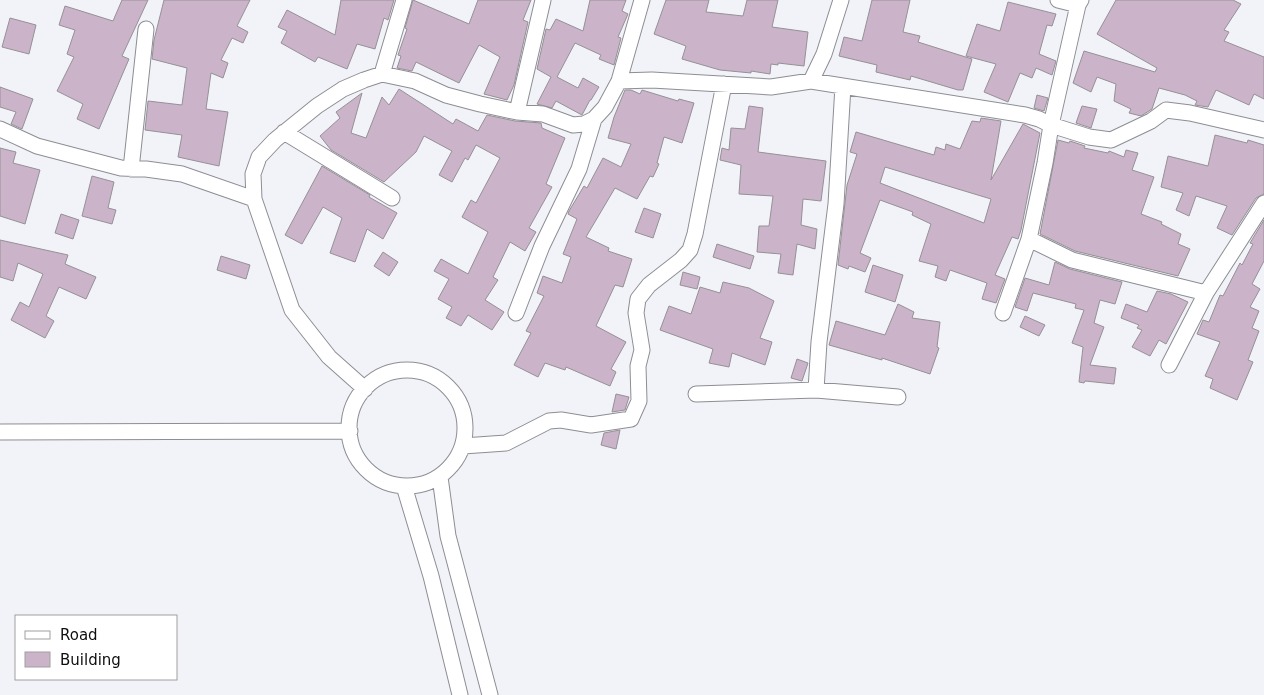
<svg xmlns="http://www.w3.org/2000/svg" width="1264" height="695" viewBox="0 0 1264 695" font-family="'DejaVu Sans',sans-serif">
<rect width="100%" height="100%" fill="#f2f3f9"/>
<path fill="#cbb3c9" stroke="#959195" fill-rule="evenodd" d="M122 0H148L122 56 129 59 99 129 77 119 83 104 57 91 74 57 67 54 75 30 59 25 65 6 113 21Z
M164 0H250L237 26 248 32 243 43 232 38 221 60 228 63 223 78 211 73 206 109 228 112 219 166 178 157 182 135 145 130 148 101 182 105 187 68 152 59 154 40Z
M341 0H394L388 20 384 18 375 49 357 44 347 69 318 57 315 62 281 43 287 31 278 27 287 10 335 35Z
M413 0 469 24 478 0H531L523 20 528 22 514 85 507 100 484 94 500 57 479 45 459 83 416 62 412 71 397 68 401 56 398 55 407 29 405 28Z
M590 0H626L622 11 628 14 618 37 621 38 614 65 599 59 601 55 575 43 557 77 578 88 583 78 599 87 591 100H590L582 115 556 101 552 108 537 104 551 77 537 69 546 29 550 30 556 19 583 31Z
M666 0H709L706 12 743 16 747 0H778L772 27 808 32 804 66 778 63V65L771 64 770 74 751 71V73L720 70 682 59 686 46 654 34Z
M872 0H910L903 32 920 36 918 42 972 59 963 90H958L911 76 910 80 876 72 877 65 839 56 844 37 862 41Z
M1116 0H1233L1241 4 1224 30 1229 32 1224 41 1264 57V99L1254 94 1249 105 1216 90 1208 107 1195 105 1197 101 1185 95 1159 88 1152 109 1141 116 1129 113 1131 109 1114 101 1116 84 1097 77 1091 92 1073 83 1084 51 1155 72 1157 68 1097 34Z
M1008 2 1056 14 1052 26 1047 25 1039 54 1056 61 1052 75 1036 68 1032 78 1020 73 1008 102 984 92 996 64 966 56 977 24 1000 31Z
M10 18 36 25 29 54 2 47Z
M0 87 33 99 22 129 11 124 16 112 0 107Z
M399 89 453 124 456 119 478 131 487 115 515 121 541 123 542 128 565 138 546 184 552 187 529 228 536 232 525 251 510 242 493 277 498 280 485 300 504 312 492 330 468 315 461 326 446 318 452 307 438 299 449 279 434 271 441 259 468 274 488 232 462 217 471 200 476 203 500 158 476 145 468 160 465 158 452 182 439 175 452 151 424 136 416 152 384 182 331 150 320 136 340 118 336 112 362 93 351 133 366 138 382 97 389 105Z
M625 90H631L640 94 642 90 678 101 679 99 694 103 682 143 664 137 657 163 659 164 653 177 650 176 637 199 615 188 586 237 609 248 608 251 632 259 623 287 615 285 596 326 626 342 611 369 616 372 610 386 566 367 565 370 545 363 538 377 514 365 531 333 526 331 544 296 537 293 543 276 562 283 571 257 563 254 577 219 568 214 569 211 584 186 587 188 603 158 621 167 631 144 608 138 614 117Z
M1037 95 1048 98 1044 111 1034 108Z
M749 106 763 108 758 152 826 161 821 201 803 199 801 225 817 229 815 249 797 244 793 275 778 273 781 254 757 252 759 226H769L773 196 739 194 741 165 720 160 722 148 729 150 731 128 745 129Z
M1082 106 1097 109 1091 128 1076 123Z
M981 118 1001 121 991 180 1023 124 1040 133 1021 230 1018 239 1012 237 995 275 1005 279 996 303 982 299 987 283 950 270 946 281 935 277 938 266 919 261 931 224 912 215 913 212 880 200 860 253 871 258 865 272 849 266 848 269 838 265 847 185 857 154 850 152 856 132 934 155 936 147 945 150 946 144 960 149 972 121 980 122ZM885 167 991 199 984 223 880 183Z
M1215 135 1247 143 1248 140 1264 145V194L1256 198 1232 235 1217 228 1227 206 1196 196 1189 216 1176 210 1183 193 1161 187 1168 156 1208 166Z
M1058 140 1069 143 1070 141 1085 146 1084 148 1108 153 1109 151 1124 157 1126 150 1138 153 1132 170 1154 177 1141 214 1162 222 1161 224 1181 234 1178 244 1190 249 1178 276 1075 251 1040 234Z
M0 148 16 152 13 163 40 170 25 224 0 216Z
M322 166 370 195 369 197 397 213 383 239 367 229 355 262 330 253 342 218 323 207 302 244 285 235Z
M92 176 114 182 108 208 116 210 112 224 82 216Z
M644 208 661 214 653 238 635 232Z
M61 214 79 220 73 239 55 233Z
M1264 220V261L1252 284 1260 289 1250 307 1259 311 1252 328 1259 331 1248 360 1253 362 1237 400 1210 388 1213 379 1205 376 1220 342 1197 334 1203 320 1209 322 1220 295 1223 296 1240 263 1242 265 1253 244 1250 243Z
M0 240 68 255 65 264 96 277 86 299 59 287 46 316 54 321 45 338 11 320 20 302 29 307 43 274 18 263 13 281 0 277Z
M717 244 754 256 750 269 713 257Z
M383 252 398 262 389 276 374 266Z
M221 256 250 265 246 279 217 270Z
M1055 262 1070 269 1122 282 1115 304 1100 300 1094 323 1104 327 1090 365 1116 368 1114 384 1085 381 1084 383 1079 382 1083 347 1072 343 1084 310 1075 308 1076 304 1033 293 1027 311 1015 307 1025 278 1049 285Z
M873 265 903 275 895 302 865 292Z
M683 272 700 277 697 289 680 285Z
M723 282 749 288 774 301 760 338 772 342 765 365 732 353 729 367 709 363 713 349 660 330 669 306 691 314 700 287 720 293Z
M1157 291 1171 294 1188 302 1166 344 1159 340 1150 356 1132 347 1142 330 1137 328 1139 325 1121 318 1126 304 1147 312Z
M898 304 914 312 912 318 940 322 937 347 939 348 930 374 882 358V360L829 345 836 321 885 335Z
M1025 316 1045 325 1039 336 1020 327Z
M797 359 808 363 802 381 791 378Z
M616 394 629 397 625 410 612 412Z
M620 430 616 449 601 445 604 433Z"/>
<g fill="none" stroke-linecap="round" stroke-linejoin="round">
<g stroke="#8d8e93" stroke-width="17">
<path id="minor" d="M1058 0 1078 5 1081 0
M382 74 404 0
M619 81 652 80 771 87 811 81 1025 115 1039 119 1051 125 1089 137 1111 140 1151 121 1166 110 1190 113 1264 130
M811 81 824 54 841 0
M517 112 543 0
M0 129 37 146 121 168 146 169 182 174 254 199
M284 132 392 198
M131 169 146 29
M1029 239 1072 260 1206 293
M516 313 542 246 579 169 594 119
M1003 313 1029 239 1045 163 1051 125 1078 5
M1169 365 1206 293 1264 203
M349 428a58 58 0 1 1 116 0a58 58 0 1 1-116 0Z
M365 389 329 357 292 310 254 199 253 174 259 157 275 140 317 106 343 89 364 80 382 74 415 81 446 95 480 104 517 112 543 114 573 125 584 124 594 119 605 107 619 81 642 0
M816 390 819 342 836 204 843 86
M696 394 816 390 898 397
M0 432 350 431
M463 446 506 443 549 421 561 420 591 425 631 419 639 401 638 366 642 350 636 313 638 299 649 285 681 260 690 250 695 234 724 84
M440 477 448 536 490 695
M404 486 431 576 460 695"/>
</g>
<use href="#minor" stroke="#fff" stroke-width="15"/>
</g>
<rect x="15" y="615" width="162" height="65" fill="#ffffff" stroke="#9f9f9f"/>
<rect x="25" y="631" width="25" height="8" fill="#ffffff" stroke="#9f9f9f"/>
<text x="60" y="640" font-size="15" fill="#0e0e10">Road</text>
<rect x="25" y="652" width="25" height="15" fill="#cbb3c9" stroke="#9f9f9f"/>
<text x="60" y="665" font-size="15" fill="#0e0e10">Building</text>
</svg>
